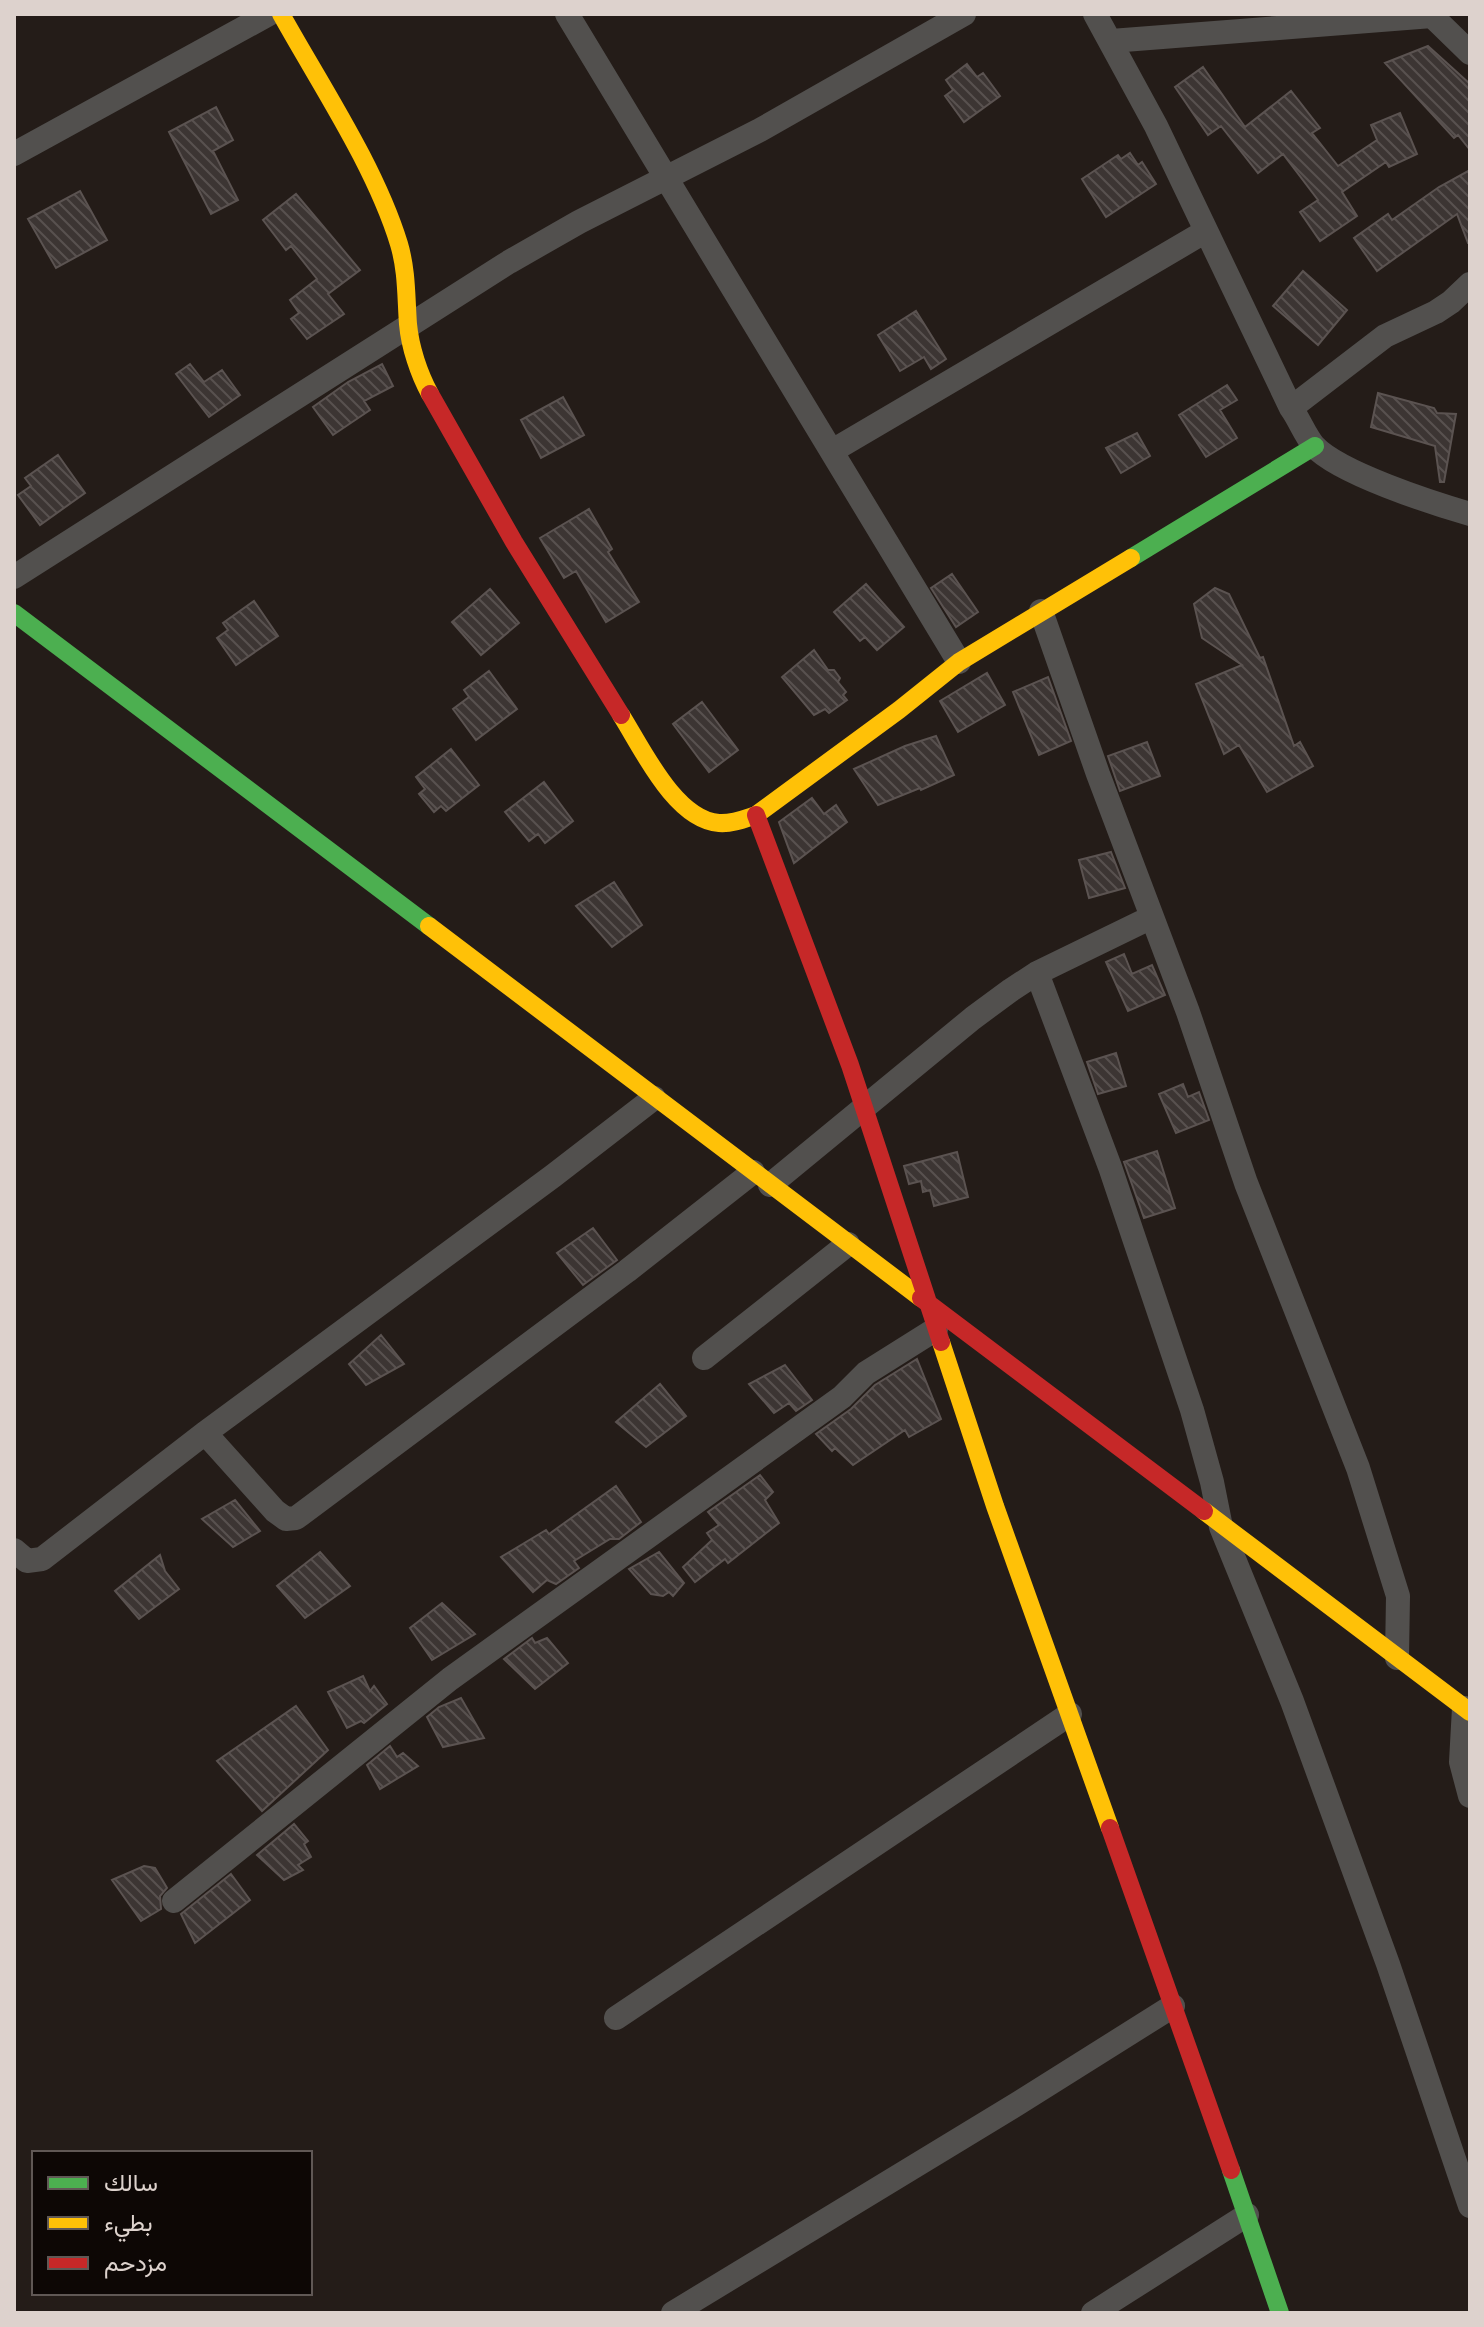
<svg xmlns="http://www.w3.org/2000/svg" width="1484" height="2327" viewBox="0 0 1484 2327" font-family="'Times New Roman',Vazirmatn,serif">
<defs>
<pattern id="building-back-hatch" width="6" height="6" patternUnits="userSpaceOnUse" patternTransform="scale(2)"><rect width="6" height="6" fill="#3c3533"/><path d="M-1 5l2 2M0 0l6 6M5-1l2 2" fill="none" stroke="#58514f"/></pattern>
</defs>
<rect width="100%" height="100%" fill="#241c18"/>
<path fill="url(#building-back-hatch)" stroke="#5b5351" stroke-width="2" d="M1428 46 1470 84V150L1458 135 1454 138 1385 63Z
M967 64 977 77 983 73 1000 96 964 122 945 96 953 90 946 80Z
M1203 67 1245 127 1291 91 1320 128 1312 133 1338 166 1377 140 1371 125 1400 113 1417 154 1389 167 1386 162 1342 192 1357 216 1320 241 1300 212 1318 200 1283 154 1258 173 1221 126 1208 135 1175 87Z
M216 107 233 140 213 151 238 200 211 214 169 132Z
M1130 153 1138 165 1142 162 1156 184 1106 217 1082 179 1118 155 1121 159Z
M1470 170V243H1468L1457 214 1377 271 1354 238 1388 214 1392 220 1439 187Z
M80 191 107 240 56 268 28 219Z
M296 194 360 270 328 294 344 314 307 339 291 319 299 313 290 300 317 279 291 246 286 250 263 220Z
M1303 271 1347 310 1318 345 1273 306Z
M916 311 946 359 931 369 924 357 900 371 878 335Z
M190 364 204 382 222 370 240 395 209 417 176 374Z
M382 364 393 386 364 401 370 410 333 435 313 407 348 382Z
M1227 385 1237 400 1220 410 1237 438 1206 457 1179 415Z
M1378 393 1434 408 1437 413 1456 414 1444 482H1440L1435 446 1371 427Z
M563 397 584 435 541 458 521 420Z
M1137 433 1150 456 1121 473 1106 448Z
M58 455 85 493 40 525 18 495 31 486 25 478Z
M589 509 612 549 608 552 639 602 606 622 576 571 564 578 540 538Z
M952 574 978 612 956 627 931 588Z
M866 584 904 627 877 650 865 637 860 641 834 612Z
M1215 588 1229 594 1260 658 1263 657 1294 746 1300 742 1313 766 1267 792 1239 745 1224 754 1196 684 1242 665 1202 638 1194 604Z
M490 589 519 623 481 655 452 622Z
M254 601 278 636 236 665 217 638 228 630 223 623Z
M814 650 828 670H834L840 678 838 682 846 692 843 695 847 700 829 713 825 709 814 715 782 677Z
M489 671 517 709 476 740 453 709 469 697 464 690Z
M987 673 1005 705 958 732 940 701Z
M1048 677 1071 741 1039 755 1013 692Z
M702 702 738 750 709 772 673 724Z
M936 736 954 775 921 790 920 788 878 805 854 769 905 746Z
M1147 742 1160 776 1120 791 1108 756Z
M451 749 479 785 446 811 441 806 434 812 419 794 425 789 416 777Z
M544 782 573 821 545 843 538 834 529 841 505 812Z
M812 798 824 814 836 805 847 822 794 863 779 822Z
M1111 852 1125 888 1089 898 1079 860Z
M614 882 642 925 612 947 576 906Z
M1124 954 1132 974 1152 965 1165 995 1128 1011 1106 962Z
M1116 1053 1126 1086 1098 1094 1087 1062Z
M1183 1084 1188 1097 1199 1092 1209 1120 1176 1133 1159 1094Z
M1157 1151 1175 1208 1144 1218 1124 1162Z
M957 1152 968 1197 934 1206 930 1190 923 1192 921 1181 909 1184 904 1166Z
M593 1228 617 1260 583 1285 557 1253Z
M381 1335 404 1364 366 1385 349 1364Z
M917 1359 941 1419 909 1437 905 1430 853 1465 835 1448 832 1451 816 1434 851 1409 875 1385Z
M785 1365 812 1400 796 1411 789 1403 774 1413 749 1384Z
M660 1384 686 1416 646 1447 616 1422Z
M760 1475 773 1492 765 1500 779 1523 728 1563 725 1559 695 1582 683 1567 712 1540 707 1533 719 1525 708 1512Z
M616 1486 641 1522 619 1539H610L574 1561 579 1568 556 1584 547 1580 533 1592 501 1557 546 1530 549 1534Z
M235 1500 260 1531 233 1547 202 1519Z
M320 1552 350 1586 305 1618 277 1586Z
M659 1552 684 1583 673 1596 669 1592 663 1596 651 1594 629 1569Z
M160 1555 165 1571 179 1589 139 1619 115 1591Z
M442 1603 475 1634 432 1660 410 1628Z
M532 1638 535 1643 547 1638 568 1663 535 1689 504 1659Z
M363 1676 370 1691 374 1686 387 1704 364 1723 361 1721 347 1728 328 1692Z
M461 1698 484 1738 443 1747 427 1717 439 1707Z
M296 1706 328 1750 262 1811 217 1761Z
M390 1746 397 1757 403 1753 418 1766 380 1789 367 1765Z
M294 1824 308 1841 304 1844 311 1857 298 1865 303 1870 284 1880 257 1855Z
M144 1866 155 1868 167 1888 160 1896 161 1909 141 1921 112 1880Z
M231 1874 250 1900 195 1943 181 1914Z"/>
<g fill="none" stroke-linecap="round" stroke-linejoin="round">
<path stroke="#52504e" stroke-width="24" d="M567 14 959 662
M1095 14 1156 126 1291 408C1299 419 1305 435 1314 446 1339 473 1432 503 1470 514
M1111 41 1432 16 1470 53
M14 154 269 14
M1291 408 1385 336 1436 312 1451 302 1470 284
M832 451 1206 231
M14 577 509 262 579 222 760 130 964 14
M1041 611 1098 774 1188 1012 1246 1183 1358 1468 1398 1596 1397 1658
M1037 973 1110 1167 1192 1410 1212 1482 1221 1527 1292 1701 1388 1964 1470 2206
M770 1185 973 1018 1011 990 1037 973 1152 917
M704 1358 848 1244
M205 1433 275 1511 286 1519 296 1518 627 1271 753 1172
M14 1550 27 1561 42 1559 205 1433 553 1176 654 1098
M1464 1708 1461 1762 1470 1796
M174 1901 450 1679 842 1397 866 1373 936 1329
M616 2018 1070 1714
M673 2313 1017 2104 1173 2006
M1093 2313 1247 2215"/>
<path stroke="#4caf50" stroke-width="18" d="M1131 558 1315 446
M14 613 429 926
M1231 2170 1280 2313"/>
<path stroke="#ffc107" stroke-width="18" d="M281 14C321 86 375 166 399 244 407 271 406 297 408 324 410 347 419 374 430 394
M621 715C642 748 675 820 719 823 732 824 744 819 756 815L899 710 959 662 1131 558
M429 926 921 1298
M941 1342 995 1506 1110 1828
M1204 1511 1470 1712"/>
<path stroke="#c62828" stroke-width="18" d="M430 394 514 542 621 715
M756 815 850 1065 941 1342
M921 1298 1204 1511
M1110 1828 1231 2170"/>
</g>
<rect width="1484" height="2327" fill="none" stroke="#ddd2cd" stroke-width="32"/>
<rect x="32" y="2151" width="280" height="144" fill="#0d0705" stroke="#605855" stroke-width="2"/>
<rect x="48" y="2177" width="40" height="12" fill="#4caf50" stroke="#605855" stroke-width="2"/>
<text x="104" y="2191" font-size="24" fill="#ddd2cd">سالك</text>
<rect x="48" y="2217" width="40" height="12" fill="#ffc107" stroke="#605855" stroke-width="2"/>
<text x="104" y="2231" font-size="24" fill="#ddd2cd">بطيء</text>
<rect x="48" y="2257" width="40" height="12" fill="#c62828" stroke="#605855" stroke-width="2"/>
<text x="104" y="2271" font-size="24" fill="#ddd2cd">مزدحم</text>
</svg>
